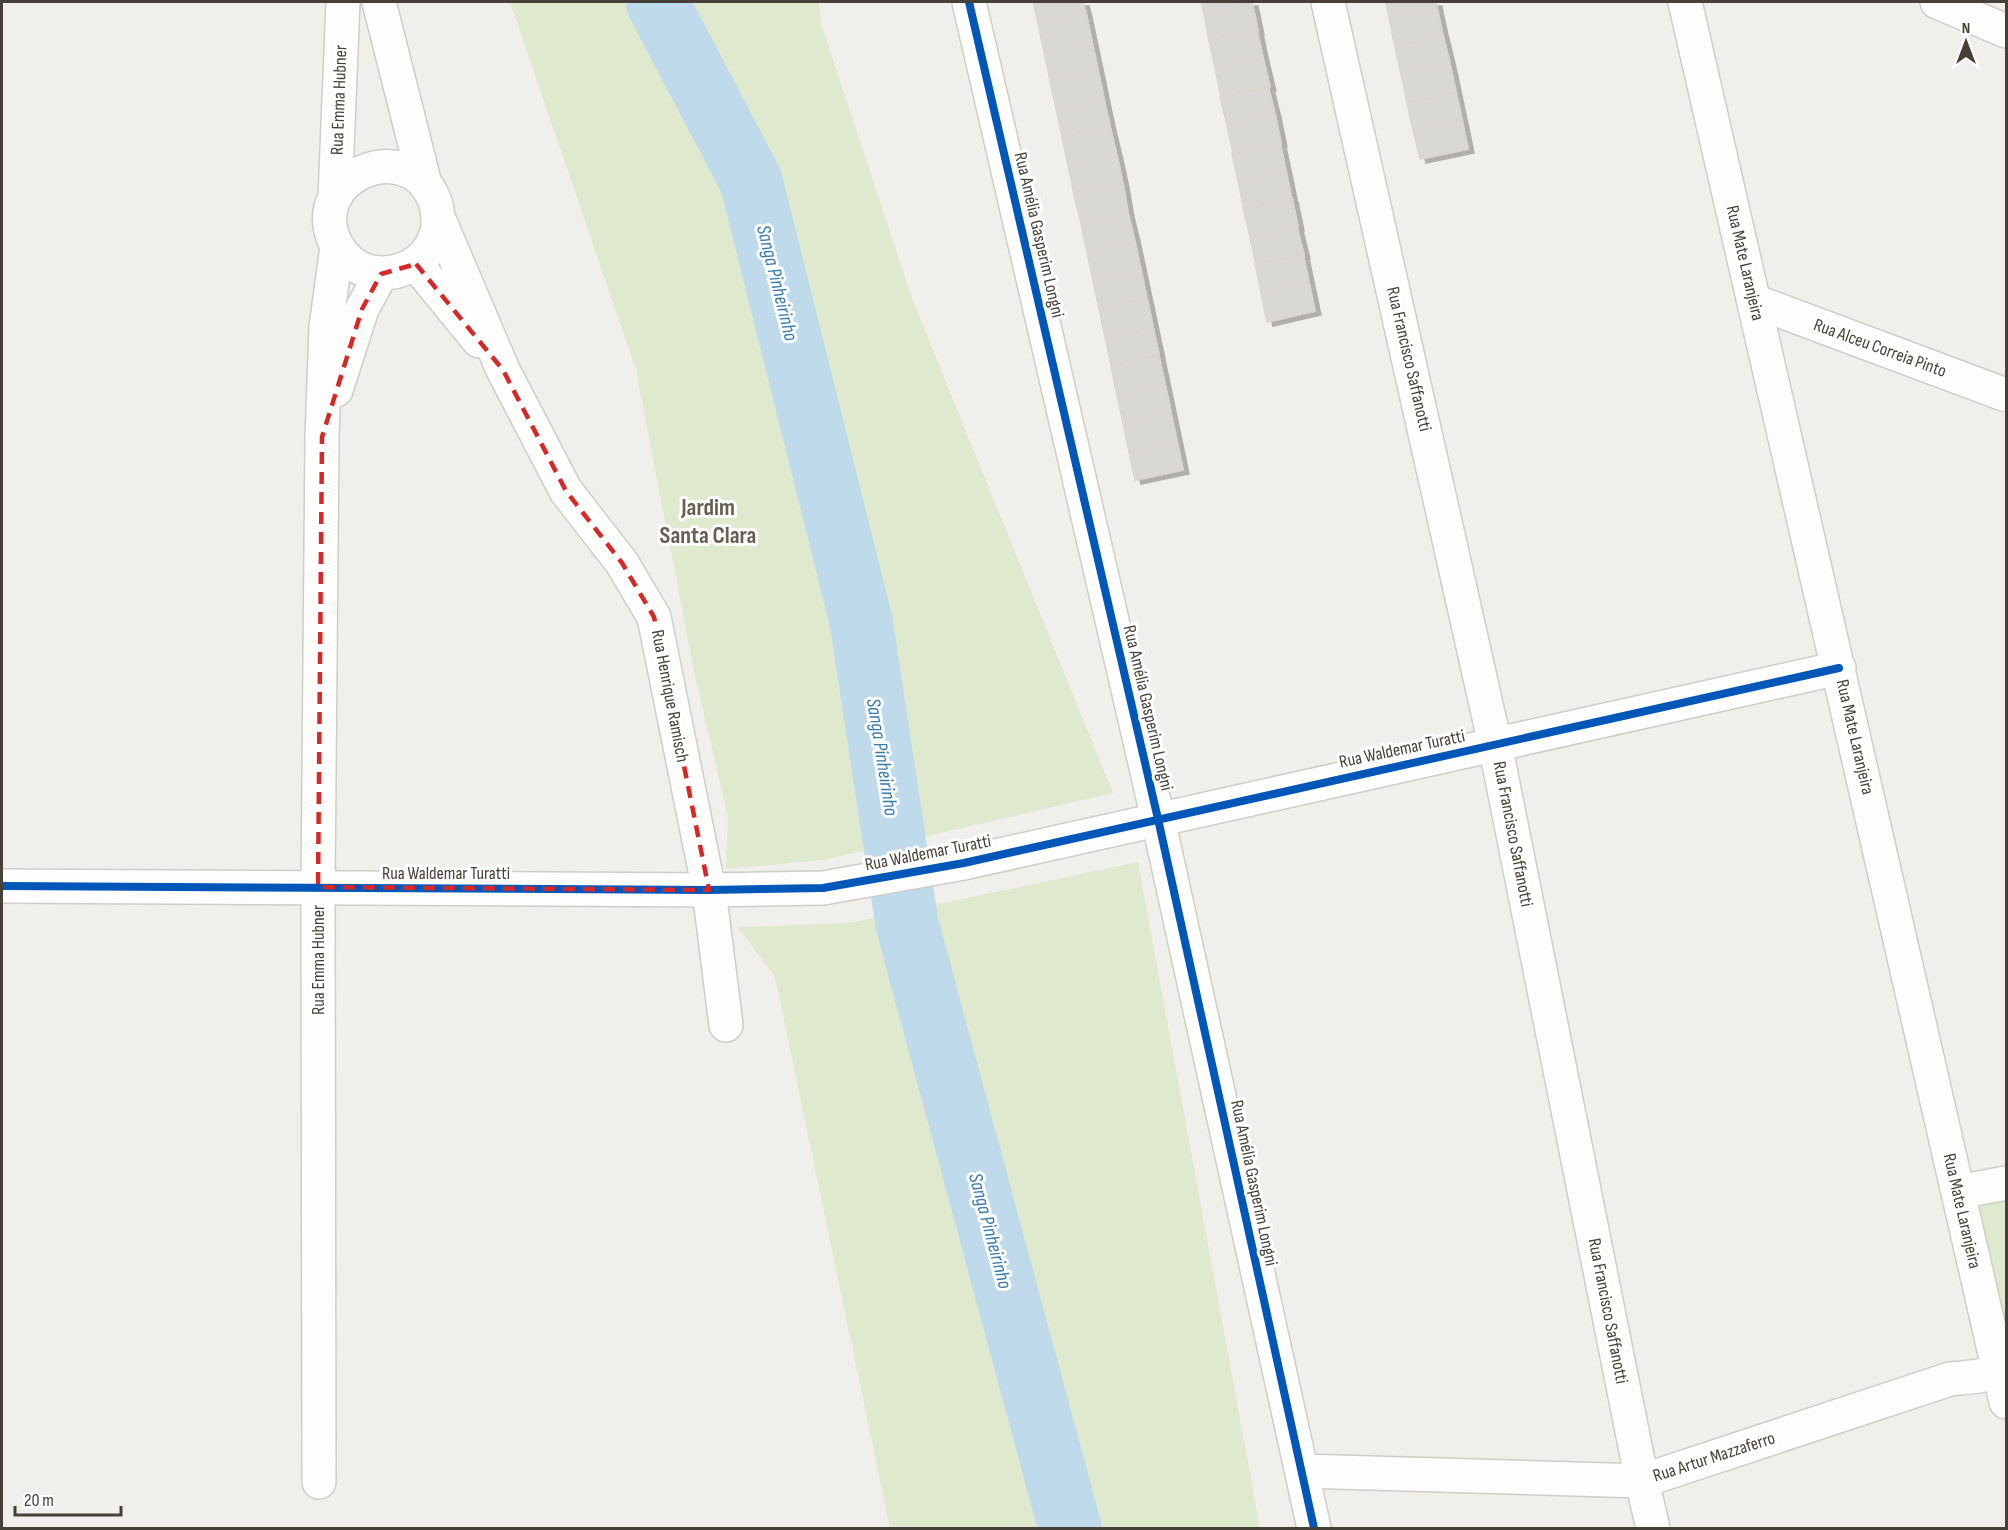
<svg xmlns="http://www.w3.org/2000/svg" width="2008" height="1530" viewBox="0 0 2008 1530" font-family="'Sofia Sans Condensed',sans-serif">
<defs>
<filter id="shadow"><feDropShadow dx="6" dy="4" stdDeviation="0" flood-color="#0004"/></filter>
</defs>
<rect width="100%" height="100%" fill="#f1efeb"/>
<path fill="#dee9cd" d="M510 2H819L821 23 913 301 1113 793 824 860 726 869 728 817 695 676 636 370Z
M1138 862 1260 1528H890L775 977 738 927 849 923Z
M2006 1199V1323L2005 1327 1979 1204Z"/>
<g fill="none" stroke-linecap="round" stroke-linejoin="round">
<path stroke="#bfdaeb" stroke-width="63" d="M657 2 751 181 861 621 907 924 1070 1528"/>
</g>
<path fill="#dad8d4" stroke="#d9d6d1" stroke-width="1.5" filter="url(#shadow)" d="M1033 2H1083L1086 13 1038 23Z
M1201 2H1252L1204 13Z
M1252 2 1258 31 1209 41 1204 13Z
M1386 2H1436L1437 8 1389 18Z
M1437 8 1443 36 1395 47 1389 18Z
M1086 13 1092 42 1044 52 1038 23Z
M1257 30 1263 58 1215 68 1209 40Z
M1443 35 1450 64 1401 74 1395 46Z
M1092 42 1098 70 1050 80 1044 52Z
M1263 58 1270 87 1221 97 1215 68Z
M1450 64 1456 92 1407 103 1401 74Z
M1098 70 1104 99 1056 109 1050 80Z
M1268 86 1275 114 1227 125 1220 96Z
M1456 92 1462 120 1413 130 1407 102Z
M1104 99 1110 127 1062 137 1056 109Z
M1275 114 1281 143 1233 153 1227 125Z
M1462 120 1468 149 1420 159 1413 130Z
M1110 127 1117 156 1068 165 1062 137Z
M1280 143 1286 171 1238 181 1232 153Z
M1117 156 1123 184 1074 194 1068 165Z
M1286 171 1292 200 1244 210 1238 181Z
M1123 184 1128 213 1081 223 1074 195Z
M1292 198 1298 227 1250 237 1243 208Z
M1128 213 1135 242 1087 252 1081 223Z
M1297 227 1304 255 1256 265 1250 237Z
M1135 242 1141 270 1093 280 1087 252Z
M1303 254 1309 283 1261 293 1255 264Z
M1141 270 1147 299 1099 309 1093 281Z
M1309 283 1315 311 1267 322 1261 293Z
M1147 298 1153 327 1105 337 1099 308Z
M1153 327 1159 355 1111 365 1105 337Z
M1159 356 1165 384 1117 395 1111 366Z
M1165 384 1171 413 1123 423 1117 395Z
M1171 413 1177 441 1129 452 1123 423Z
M1177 441 1183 470 1135 480 1129 452Z"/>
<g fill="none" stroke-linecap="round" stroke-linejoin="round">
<g stroke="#cfcdc9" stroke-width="36">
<path id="minor" d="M379 2 425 184
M969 2 1158 819 1314 1528
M1328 2 1495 744 1642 1481 1653 1528
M1937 2 2006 31
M335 198 343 2
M438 217C438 223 438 230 436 235 426 265 396 278 367 271 354 267 342 256 336 244 303 178 407 133 434 199 437 205 437 212 438 217L503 370 566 491 622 563 654 617 709 890 726 1025
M416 264 479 341
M1754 301 2006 395
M336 390 362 309 381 274
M1958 1192 2006 1183
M1302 1471 1642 1481 1950 1379C1969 1377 1990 1377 2006 1366
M319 1482 318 887 322 437 326 327 337 247"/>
</g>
<g stroke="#cfcdc9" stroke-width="36">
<path id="tertiary" d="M1685 2 2006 1402
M2 886 709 890 823 888 964 863 1839 668"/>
</g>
<use href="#minor" stroke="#fdfdfc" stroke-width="33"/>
<use href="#tertiary" stroke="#fdfdfc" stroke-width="33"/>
<g stroke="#fff" stroke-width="11">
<path id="cycleway" d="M969 2 1158 819 1314 1528
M2 886 709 890 823 888 964 863 1839 668"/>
</g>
<use href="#cycleway" stroke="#0057b8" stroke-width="8"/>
</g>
<path fill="none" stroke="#d62828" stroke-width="4.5" stroke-dasharray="12 8" stroke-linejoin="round" d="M416 264 503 370 566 491 622 563 654 617 709 890 318 887 322 437 362 309 381 274Z"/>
<g text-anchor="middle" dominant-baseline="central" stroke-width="6" stroke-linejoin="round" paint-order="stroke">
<g font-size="18" fill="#464138" stroke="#fff">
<text transform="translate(339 100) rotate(-88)">Rua Emma Hubner</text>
<text transform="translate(1039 235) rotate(77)">Rua Amélia Gasperim Longni</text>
<text transform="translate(1745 263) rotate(77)">Rua Mate Laranjeira</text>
<text transform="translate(1880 348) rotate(20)">Rua Alceu Correia Pinto</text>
<text transform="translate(1409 359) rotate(77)">Rua Francisco Saffanotti</text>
<text transform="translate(670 696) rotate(79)">Rua Henrique Ramisch</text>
<text transform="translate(1148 708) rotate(77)">Rua Amélia Gasperim Longni</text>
<text transform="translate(1855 737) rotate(77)">Rua Mate Laranjeira</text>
<text transform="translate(1402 749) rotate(-12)">Rua Waldemar Turatti</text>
<text transform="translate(1513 834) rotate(79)">Rua Francisco Saffanotti</text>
<text transform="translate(928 853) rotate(-11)">Rua Waldemar Turatti</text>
<text x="446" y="873">Rua Waldemar Turatti</text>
<text transform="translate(318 960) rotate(-90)">Rua Emma Hubner</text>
<text transform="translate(1254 1183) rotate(78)">Rua Amélia Gasperim Longni</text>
<text transform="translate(1962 1211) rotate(77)">Rua Mate Laranjeira</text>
<text transform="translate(1608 1311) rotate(79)">Rua Francisco Saffanotti</text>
<text transform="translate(1714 1457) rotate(-18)">Rua Artur Mazzaferro</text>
</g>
<g font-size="20" font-style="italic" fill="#397baa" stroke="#fff">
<text transform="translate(777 283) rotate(76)">Sanga Pinheirinho</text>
<text transform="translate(882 757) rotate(81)">Sanga Pinheirinho</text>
<text transform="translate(990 1231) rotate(75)">Sanga Pinheirinho</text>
</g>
<g font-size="24" font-weight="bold" fill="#685e50" stroke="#fff">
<text x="708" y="507">Jardim<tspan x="708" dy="28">Santa Clara</tspan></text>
</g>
</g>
<rect width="2008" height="1530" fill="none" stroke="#464138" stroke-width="6"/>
<g transform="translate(1966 42)" stroke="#ffffff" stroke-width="4.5" paint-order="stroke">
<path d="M0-4.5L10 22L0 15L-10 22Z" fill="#464138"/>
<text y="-9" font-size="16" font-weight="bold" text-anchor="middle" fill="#464138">N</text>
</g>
<path d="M15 1506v9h106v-9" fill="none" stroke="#464138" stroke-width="3"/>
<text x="24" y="1506" font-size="18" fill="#464138" stroke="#ffffff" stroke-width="4.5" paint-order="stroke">20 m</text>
</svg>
